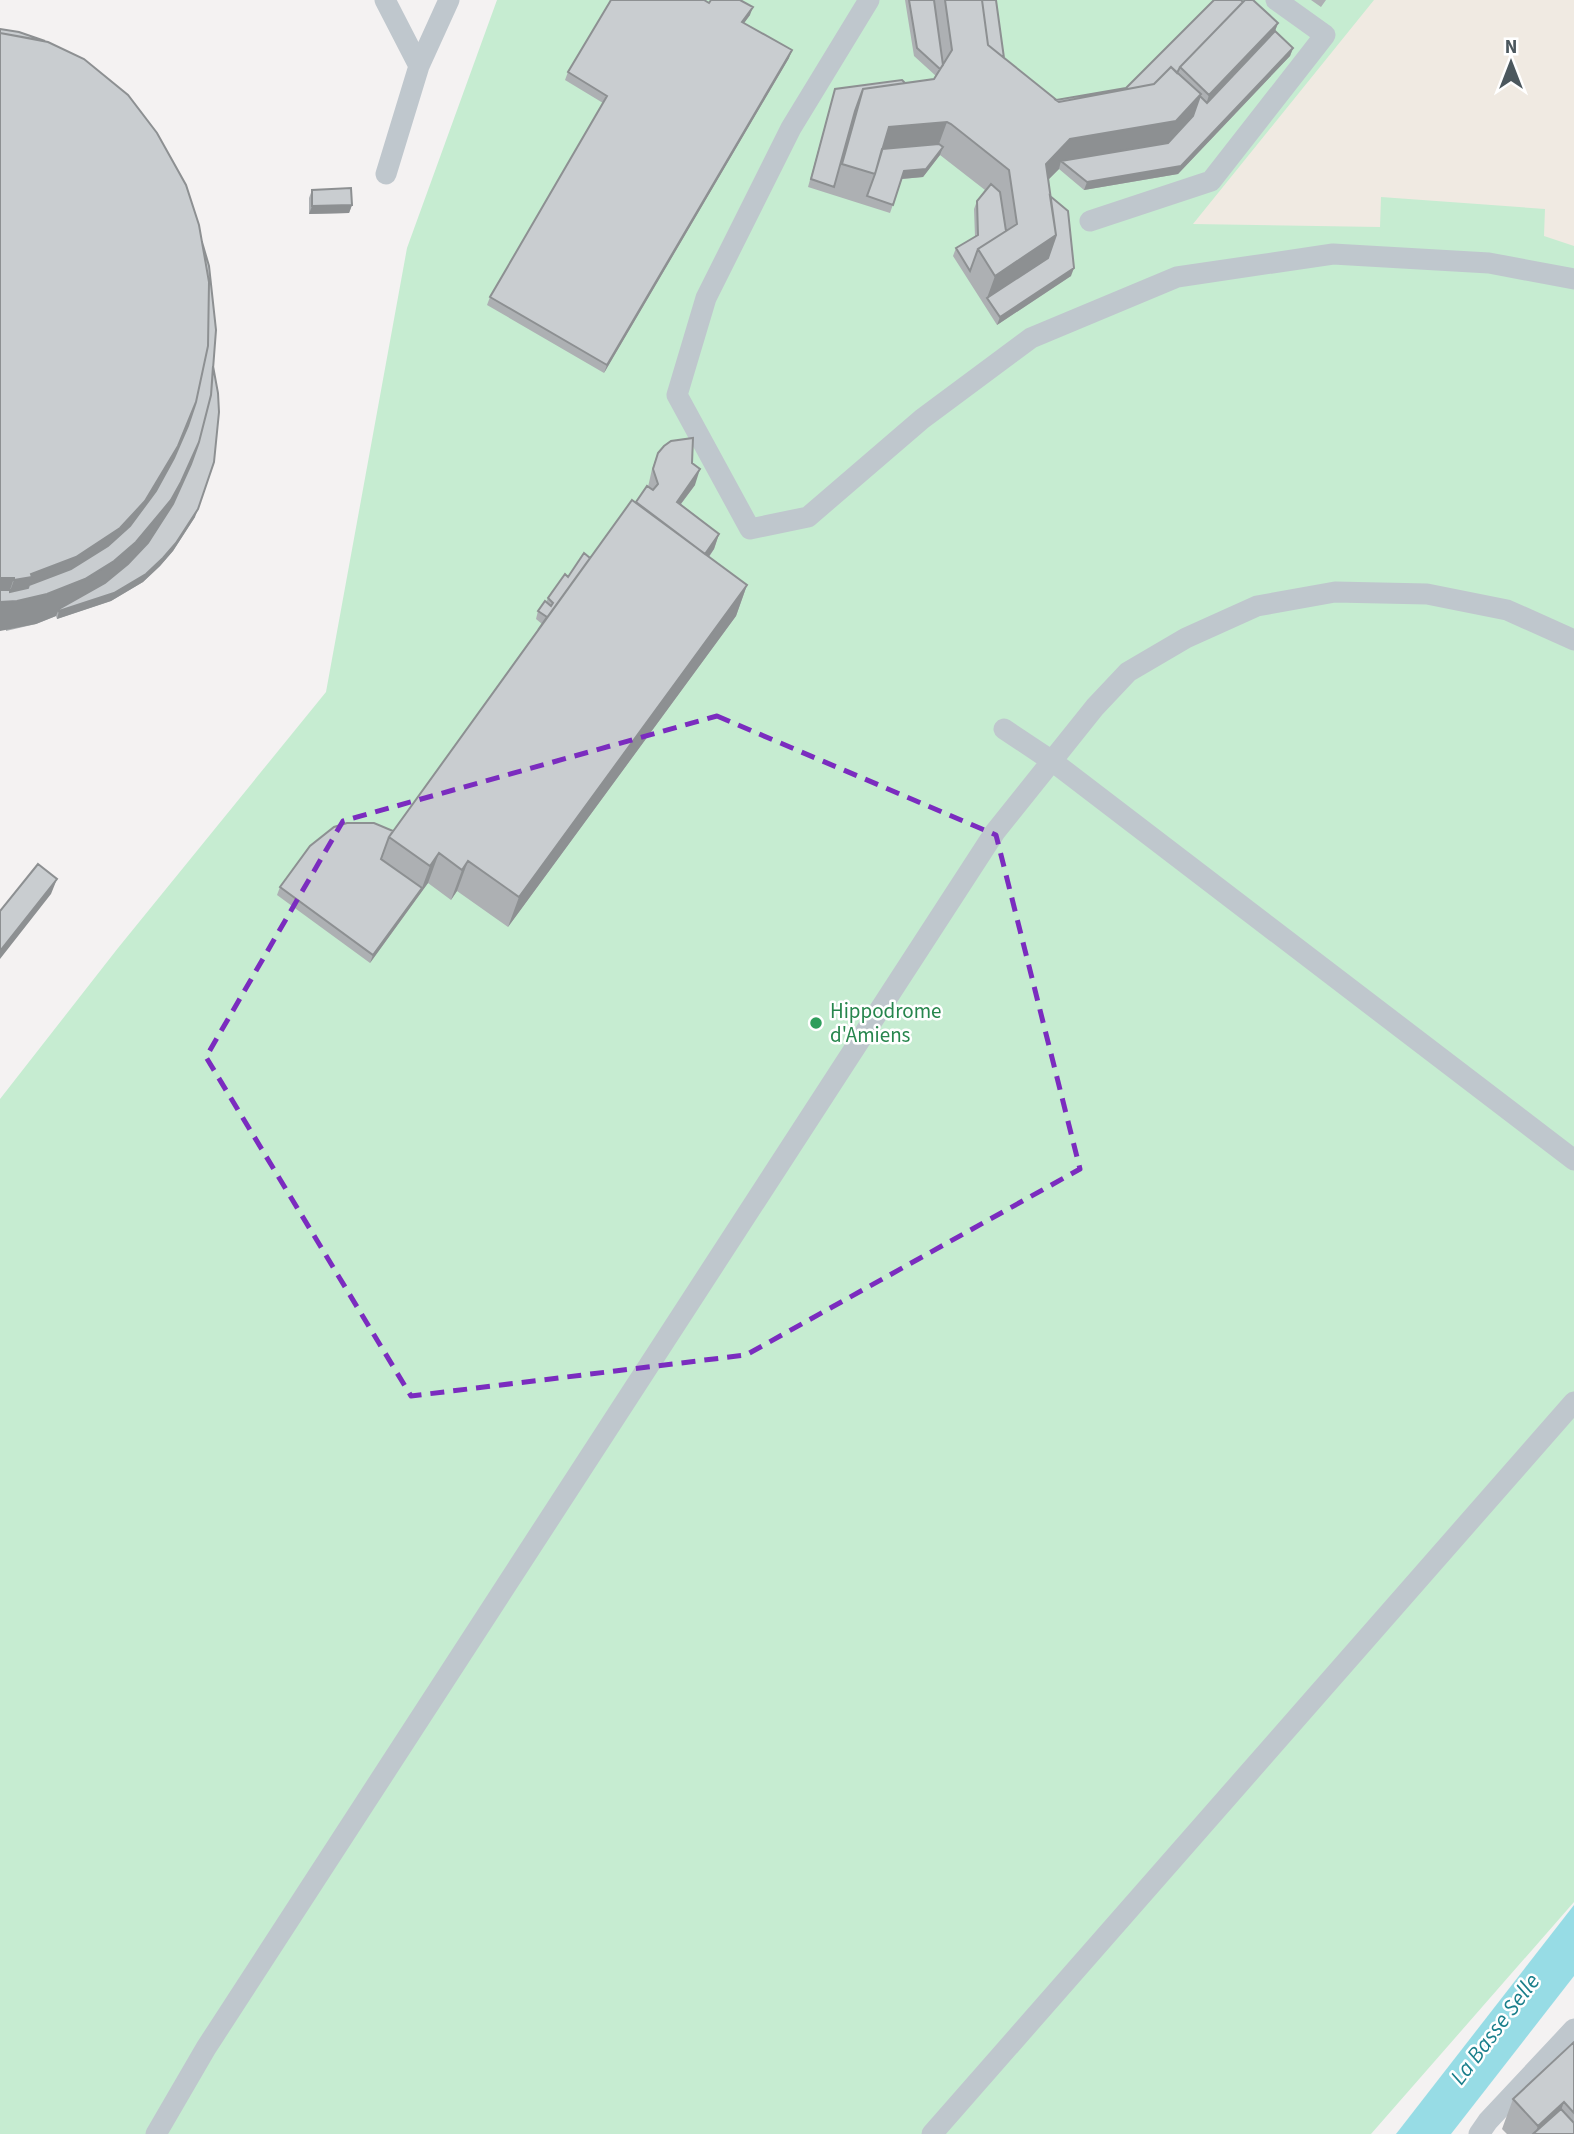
<svg xmlns="http://www.w3.org/2000/svg" width="1574" height="2134" viewBox="0 0 1574 2134" font-family="'Source Sans 3',sans-serif">
<rect width="100%" height="100%" fill="#f4f2f2"/>
<path fill="#c6ecd1" d="M497 0H1574V1902L1371 2134H0V1099L118 948 326 692 407 248Z"/>
<path fill="#f0eae2" d="M1374 0H1574V246L1544 236 1545 209 1381 197 1380 227 1193 224Z"/>
<path fill="#97dce5" d="M1574 1905V1976L1451 2134H1396Z"/>
<g fill="none" stroke-linecap="round" stroke-linejoin="round">
<path stroke="#bfc7cd" stroke-width="21" d="M385 0 419 66
M869 0 791 128 706 298 677 395 750 529 808 517 922 419 1031 338 1177 277 1333 254 1489 263 1574 279
M386 174 419 66 449 0
M1090 221 1211 181 1325 35 1276 0
M1004 729 1052 761 1574 1160
M156 2134 206 2048 995 832 1095 707 1128 672 1186 638 1257 606 1335 592 1427 594 1507 610 1574 640
M932 2134 1574 1402
M1479 2134 1488 2121 1574 2029"/>
</g>
<path fill="#adb0b3" d="M905 0H996L1004 58 1056 100 1126 88 1278 23 1275 31 1293 48 1290 56 1178 174 1084 190 1059 169 1048 180 1050 196 1071 276 997 325 953 256 956 248 975 237 974 209 977 201 985 190 940 155 923 177 902 179 890 213 808 187 835 89 905 83 934 79 936 76 914 56Z
M1311 0H1326L1321 7Z
M709 3 750 15 744 23 789 58 604 373 487 305 490 297 603 103 565 80 568 72Z
M0 29 186 185 195 517 173 551 160 566 143 582 111 601 57 619 56 616 36 624 6 631Z
M312 190 352 205 349 213 309 214V198Z
M658 453 692 463 695 485 681 504 719 534 714 549 709 557 747 585 736 616 508 927 457 891 451 900 428 883 370 963 277 895 280 887 393 831 542 624 536 619 538 611 546 602 548 598 568 577 590 558 648 487 652 469Z
M1574 2042V2134H1507L1502 2129 1513 2099Z"/>
<path fill="#8d9092" d="M753 7 750 15 739 30 742 22Z
M1278 23 1272 39 1204 111 1209 95Z
M1293 48 1290 56 1178 174 1084 190 1087 182 1181 166Z
M792 50 789 58 604 373 607 365Z
M1201 94 1190 124 1165 151 1061 161 1059 169 1038 190 1046 164 1070 139Z
M947 122 936 152 878 158 889 127Z
M943 147 940 155 923 177 901 179 904 171Z
M352 205 349 213 309 214 312 206Z
M1056 235 1045 266 987 298 995 276Z
M1074 268 1071 276 997 325 1000 317Z
M196 402 180 444 199 442 198 509 195 517 173 551 160 566 143 582 111 601 57 619 59 611V609L56 616 36 624 0 631V578H14L6 602 14 580 31 574Z
M700 469 695 485 671 517 677 502Z
M719 534 714 549 691 582 697 566Z
M747 585 736 616 508 927 519 897Z
M439 853 428 883 370 963 373 955 422 888 430 866Z
M468 861 457 891 451 900 462 870Z
M57 879 51 894 0 959V951Z
M1564 2102 1553 2132 1535 2134 1538 2126Z"/>
<path fill="#c9cdd0" stroke="#8d9092" stroke-width="2" d="M611 0H704L709 3 711 0H740L753 7 742 22 792 50 607 365 490 297 607 96 568 72Z
M909 0H934L943 65 940 69 917 48Z
M945 0H982L988 45 1059 102 1154 84 1171 67 1201 94 1176 121 1070 139 1046 164 1056 235 995 276 978 249 1017 224 1009 170 951 124 947 122 889 127 875 174 842 164 863 89 934 79 952 50Z
M982 0H996L1004 58 988 45Z
M1214 0H1241L1243 2 1180 67 1177 73 1171 67 1154 84 1059 102 1056 100 1126 88Z
M1245 0H1253L1278 23 1209 95 1180 67Z
M0 29 19 32 45 41 0 33Z
M1275 31 1293 48 1181 166 1087 182 1061 161 1168 143 1193 116 1200 96 1207 103Z
M0 33 48 42 84 59 128 95 157 133 186 185 199 225 209 282 208 346 196 402 178 446 145 501 120 528 76 557 31 574 32 577 14 580V578H0Z
M902 80 905 83 863 89 855 111 834 187 811 179 835 89Z
M939 144 943 147 926 169 904 171 893 205 867 196 875 174 882 149Z
M991 184 1000 192 1006 231 978 249 970 271 956 248 978 235 977 201Z
M351 188 352 205 312 206V190Z
M1050 196 1068 211 1074 268 1000 317 987 298 1048 258 1056 235Z
M202 242 209 266 216 330 211 395 199 442 181 482 171 500 136 542 114 561 85 579 47 594 17 601 0 602V590H10V592L28 588 29 585 71 569 108 546 130 526 156 491 174 458 188 426 196 402 208 346 209 282Z
M213 366 218 393 219 412 214 462 198 509 176 543 163 558 146 574 114 593 59 611V609L105 583 128 564 148 543 173 504 191 464 199 442 211 395Z
M693 438 692 463 700 469 677 502 719 534 705 554 636 502 647 486 653 490 658 484 653 469 658 453 664 446 671 441Z
M632 500 747 585 519 897 468 861 462 870 439 853 430 866 389 837Z
M584 553 590 558 538 630 547 617 538 611 545 601 551 606 553 603 548 598 565 574 568 577Z
M347 823H374L393 831 389 837 381 859 422 888 373 955 280 887 310 846 334 827Z
M38 864 57 879 0 951V911Z
M1574 2042V2113L1564 2102 1538 2126 1513 2099Z
M1561 2109 1574 2123V2134H1533Z"/>
<path fill="none" stroke="#7b2cbf" stroke-width="5" stroke-dasharray="14 9" stroke-linejoin="round" d="M717 716 996 835 1080 1169 746 1355 411 1396 206 1057 343 821Z"/>
<circle fill="#2e9e5b" stroke="#fff" stroke-width="2.5" cx="816" cy="1023" r="7"/>
<g text-anchor="middle" dominant-baseline="central" stroke-width="5" stroke-linejoin="round" paint-order="stroke">
<g font-size="21" fill="#27864d" stroke="#fff" text-anchor="start">
<text x="830" y="1011">Hippodrome<tspan x="830" dy="24">d'Amiens</tspan></text>
</g>
<g font-size="23" font-style="italic" fill="#1a7f8b" stroke="#fff">
<text transform="translate(1495 2029) rotate(-53)">La Basse Selle</text>
</g>
</g>
<g transform="translate(1511 63)" stroke="#ffffff" stroke-width="5" paint-order="stroke">
<path d="M0-5L12 26L0 18L-12 26Z" fill="#4b575d"/>
<text y="-10" font-size="19" font-weight="bold" text-anchor="middle" fill="#4b575d">N</text>
</g>
</svg>
